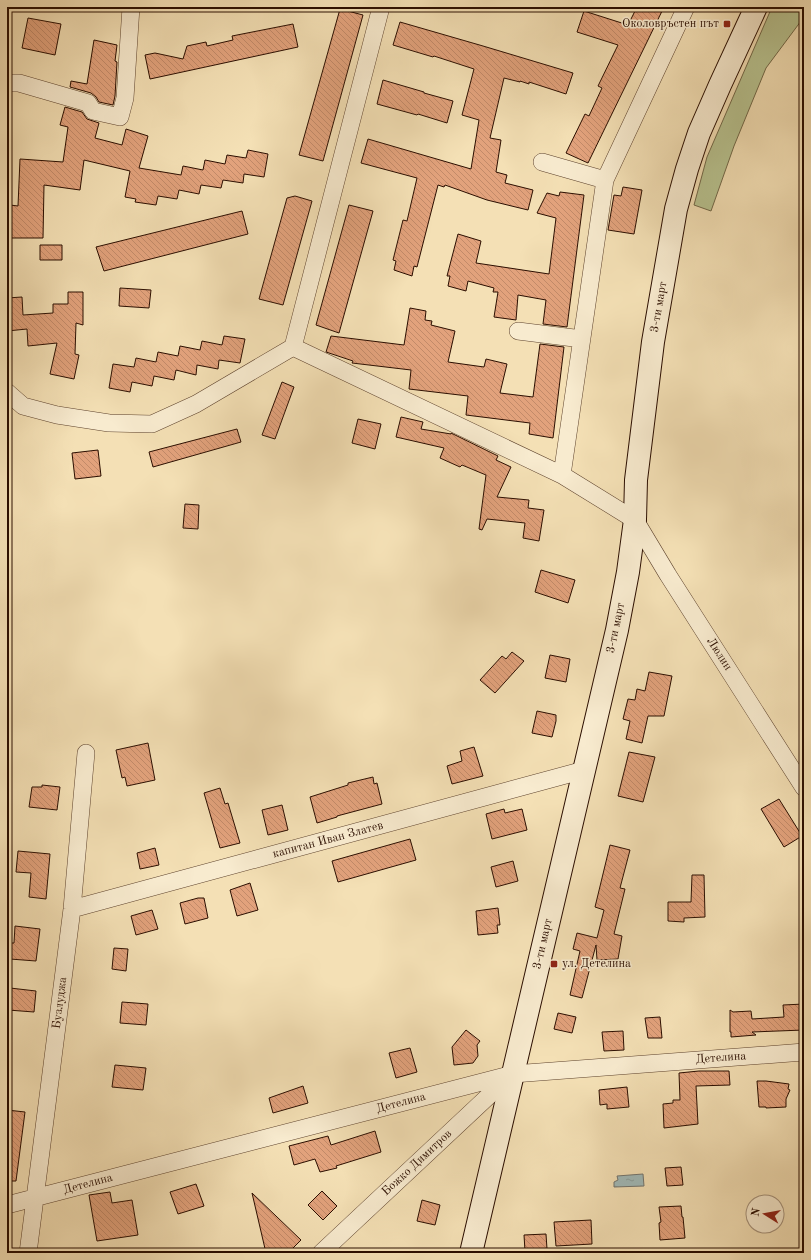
<svg xmlns="http://www.w3.org/2000/svg" width="811" height="1260" viewBox="0 0 811 1260" font-family="'Old Standard TT',serif">
<defs>
<pattern id="water-ripples" width="26" height="14" patternUnits="userSpaceOnUse"><rect width="26" height="14" fill="#a1bab9"/><path d="M2 4q2-2 4 0t4 0M15 11q2-2 4 0t4 0" fill="none" stroke="#8b9f9d"/></pattern>
<pattern id="building-back-hatch" width="6" height="6" patternUnits="userSpaceOnUse"><rect width="6" height="6" fill="#e2a27c"/><path d="M-1 5l2 2M0 0l6 6M5-1l2 2" fill="none" stroke="#c28a69"/></pattern>
</defs>
<rect width="100%" height="100%" fill="#f4e0b5"/>
<filter id="stains"><feTurbulence type="fractalNoise" baseFrequency=".005" numOctaves="4"/><feColorMatrix values="0 0 0 0 .2 0 0 0 0 .09 0 0 0 0 .02 0 0 0 .5 -.17"/></filter>
<radialGradient id="worn" r=".72"><stop offset=".6" stop-color="#630" stop-opacity="0"/><stop offset="1" stop-color="#630" stop-opacity=".3"/></radialGradient>
<path fill="#b8c390" stroke="#726848" d="M772 7H804V17L766 68 734 146 711 211 694 205 707 157Z"/>
<path fill="url(#water-ripples)" stroke="#72756f" d="M643 1174 644 1186 614 1187V1182L618 1180 617 1176Z"/>
<path fill="url(#building-back-hatch)" stroke="#2b0e00" d="M637 7H664L588 163 566 153 585 114 589 116 602 88 598 86 618 45 577 32 584 11 628 25Z
M340 9 363 15 323 161 299 155Z
M28 18 61 24 55 55 22 48Z
M400 22 483 46 573 73 566 94 529 82V84L520 81V82L504 78 490 138 501 140 496 172 507 175 505 183 533 190 528 210 487 200 445 185 444 187 438 185 417 267 414 266 412 276 394 270 396 261 393 260 403 220 407 221 417 178 361 163 368 139 471 169 479 120 462 115 474 69 434 56 433 57 393 45Z
M293 24 298 47 150 79 145 55 155 53 183 59 187 46 206 42 207 46 233 40 232 36Z
M94 40 117 45 115 61 117 62 115 96 113 105 99 102 96 97 91 93 70 87 71 81 87 84Z
M383 80 424 92V93L453 101 447 123 418 114 417 115 377 104Z
M65 107 82 112 87 119 99 123 95 138 122 145 126 129 148 136 139 168 181 175 183 166 203 170 205 160 225 164 227 155 246 158 248 150 268 154 264 177 244 174 243 183 223 180 221 188 201 185 199 194 179 190 177 199 158 196 156 205 135 202 136 199 125 197 130 171 84 160 80 190 44 185 43 238H10V205L18 206 20 159 63 162 68 127 60 125Z
M623 187 642 190 634 234 608 230 614 195 621 196Z
M560 192 584 195 567 327 543 324 546 300 518 295 516 320 494 317 498 292H493L494 288 468 281 466 291 448 286 450 276H447L458 234 481 241 476 263 549 274 556 218 537 213 547 193 559 196Z
M295 196 312 201 283 305 259 299 287 198Z
M349 205 373 211 339 333 316 325Z
M242 211 248 234 104 271 96 247Z
M40 245H62V260H40Z
M120 288 151 290 149 308 119 306Z
M68 292H83V325L76 323 75 354 79 355 74 379 50 374 57 343 28 346 27 329 7 331V298L22 297 23 315 53 313V304H68Z
M410 308 426 311 425 320 432 321 431 325 455 331 448 362 484 367 486 359 507 364 500 393 533 397 540 344 564 347 553 438 529 434 530 423 466 415 468 396 409 389 411 370 352 363 353 361 326 352 331 336 404 345Z
M224 336 245 339 240 363 219 360 218 369 197 365 196 375 176 370 174 380 154 376 152 386 132 382 130 392 109 388 113 364 134 367 136 358 156 362 158 352 178 356 180 346 200 350 202 341 222 345Z
M282 382 294 387 275 439 262 435Z
M401 417 423 422 421 429 451 434V433L498 456 496 460 511 467 497 497 529 500 528 508 544 510 539 541 523 538 525 523 487 519 482 530 479 529 486 475 462 465 460 467 440 458 444 448 396 437Z
M358 419 381 424 375 449 352 443Z
M237 429 241 442 153 467 149 452Z
M98 450 101 476 75 479 72 453Z
M185 504 199 505 198 529 183 528Z
M541 570 575 580 568 603 535 592Z
M512 652 524 661 495 693 480 680 502 656 506 659Z
M550 655 570 659 566 682 545 678Z
M649 672 672 676 664 716H648L642 743 626 739 630 721 623 719 628 699 635 700 637 689 645 691Z
M537 711 556 715V721L552 737 532 733Z
M148 743 155 780 127 786 125 777 122 778 116 750Z
M474 747 483 776 452 784 447 766 462 761 460 751Z
M629 752 655 757 643 802 618 796Z
M373 777 374 784 377 783 382 804 337 816V817L317 823 310 797 348 785V783Z
M42 785 60 787 57 810 29 807 32 787H42Z
M220 788 225 804 228 803 240 843 220 848 204 793Z
M779 799 802 836 784 847 761 809Z
M282 805 288 830 268 835 262 810Z
M504 809 505 813 522 809 527 830 492 839 486 814Z
M410 839 416 860 338 882 332 861Z
M610 845 630 850 620 888 625 889 614 934 622 936 618 959 597 960 596 945 582 998 570 995 580 951 573 949 577 933 597 938 604 910 595 907Z
M155 848 159 865 140 869 137 853Z
M18 851 50 854 46 899 29 897 31 873 16 872Z
M513 861 518 881 496 887 491 867Z
M692 875H704L705 917 684 918V922L668 921V902H691Z
M250 883 258 910 237 916 230 890Z
M198 898H204L208 918 185 924 180 903Z
M498 908 500 925H497L498 933 478 935 476 911Z
M152 910 158 929 136 935 131 916Z
M15 926 40 929 36 961 10 959 11 943H14Z
M114 948 128 949 126 971 112 969Z
M10 988 36 991 34 1012 8 1010Z
M122 1002 148 1004 146 1025 120 1023Z
M804 1004V1030L752 1032 756 1035 731 1037V1032H730V1010L733 1012 751 1011 752 1019 784 1017 783 1005Z
M558 1013 576 1017 572 1033 554 1029Z
M660 1017 662 1038H648L645 1018Z
M466 1030 480 1041 477 1045 478 1056 473 1063 454 1065 452 1047Z
M623 1031 624 1050 604 1051 602 1032Z
M410 1048 417 1072 396 1078 389 1053Z
M115 1065 146 1068 143 1090 112 1087Z
M699 1071H729L730 1085 696 1086 698 1124 664 1128 663 1104 673 1103V1100H680L679 1073Z
M757 1081H766L789 1084 788 1089 790 1090 786 1099V1107L766 1108V1107H759Z
M303 1086 308 1103 273 1113 269 1098Z
M627 1087 629 1107 607 1109V1104L600 1105 599 1090Z
M7 1110 25 1112 16 1181H7Z
M375 1131 381 1152 336 1166 337 1168 320 1172 315 1159 294 1165 289 1146 328 1136 331 1145Z
M681 1167 683 1185 667 1186 665 1168Z
M196 1184 204 1206 178 1214 170 1192Z
M322 1191 337 1206 323 1220 308 1205Z
M110 1192 112 1203 132 1200 138 1235 97 1241 89 1195Z
M252 1193 301 1240 288 1253H266Z
M422 1200 440 1205 435 1225 417 1221Z
M681 1206 682 1217H683L685 1238 660 1240 659 1223 661 1222 659 1207Z
M591 1220 592 1244 556 1246 554 1222Z
M546 1234 547 1249 525 1251 524 1235Z"/>
<g fill="none" stroke-linecap="round" stroke-linejoin="round">
<g stroke="#5d422d" stroke-width="18">
<path id="street" d="M7 83H19L88 103 93 111 120 117 125 98 131 7
M542 162 605 180
M518 331 582 339
M293 347 562 475 635 520 668 575 804 788
M7 392 23 406 57 415 109 423 152 424 196 404 293 347 381 7
M562 475 605 180 686 7
M72 909 584 770
M7 1205 513 1074 804 1052
M28 1253 72 909 86 753
M321 1253 511 1075"/>
</g>
<g stroke="#2b0e00" stroke-width="24">
<path id="secondary" d="M471 1253 617 630 628 572 635 520 636 480 653 342 676 209 687 169 699 133 720 85 756 7"/>
</g>
<use href="#street" stroke="#f8ebcf" stroke-width="17"/>
<use href="#secondary" stroke="#f8ebcf" stroke-width="22"/>
</g>
<g fill="#8f2418" stroke="#f8ebcf" stroke-width="1.5">
<rect x="723" y="20" width="8" height="8" rx="2"/>
<rect x="550" y="960" width="8" height="8" rx="2"/>
</g>
<g text-anchor="middle" dominant-baseline="central" stroke-width="3" stroke-linejoin="round" paint-order="stroke">
<g font-size="12" fill="#2b0e00" stroke="#f8ebcf" text-anchor="end">
<text x="719" y="24">Околовръстен път</text>
<text x="562" y="964" text-anchor="start">ул. Детелина</text>
</g>
<g font-size="12" fill="#2b0e00" stroke="#f8ebcf">
<text transform="translate(659 307) rotate(-80)">3-ти март</text>
<text transform="translate(616 628) rotate(-78)">3-ти март</text>
<text transform="translate(719 654) rotate(57)">Люлин</text>
<text transform="translate(328 840) rotate(-15)">капитан Иван Златев</text>
<text transform="translate(543 944) rotate(-77)">3-ти март</text>
<text transform="translate(60 1003) rotate(-83)">Бузлуджа</text>
<text transform="translate(721 1058) rotate(-4)">Детелина</text>
<text transform="translate(401 1103) rotate(-15)">Детелина</text>
<text transform="translate(417 1163) rotate(-43)">Божко Димитров</text>
<text transform="translate(88 1184) rotate(-15)">Детелина</text>
</g>
</g>
<rect width="811" height="1260" fill="none" stroke="#f4e0b5" stroke-width="24"/>
<rect x="8" y="8" width="795" height="1244" fill="none" stroke="#2b0e00" stroke-width="2"/>
<rect x="12" y="12" width="787" height="1236" fill="none" stroke="#2b0e00"/>
<g transform="translate(765 1214) rotate(281)"><circle r="19" fill="#f8ebcf" stroke="#a6937c"/>
<path d="M0-3L7 15L0 10L-7 15Z" fill="#8f2418"/>
<text y="-6" font-size="11" font-weight="bold" text-anchor="middle" fill="#2b0e00">N</text>
</g>
<rect width="100%" height="100%" filter="url(#stains)"/>
<rect width="100%" height="100%" fill="url(#worn)"/>
</svg>
